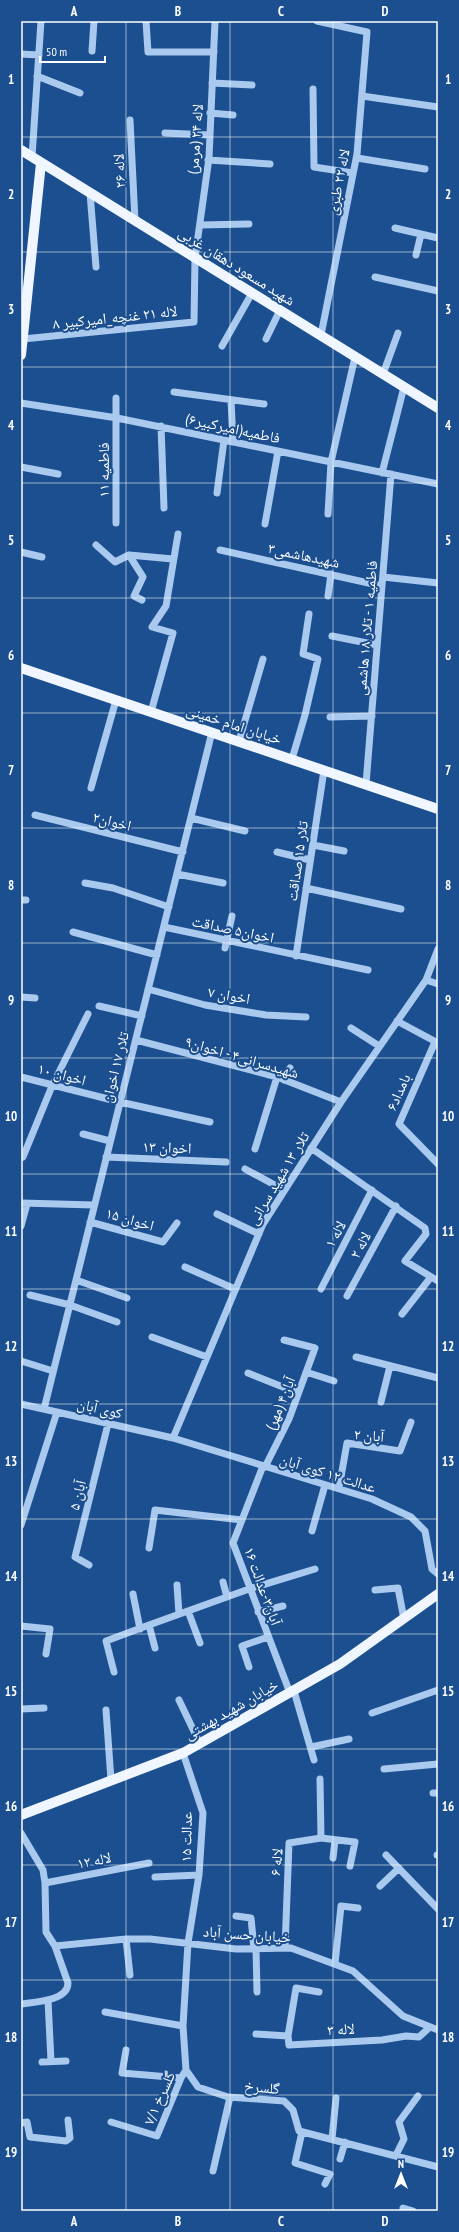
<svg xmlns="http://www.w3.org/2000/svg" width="459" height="2232" viewBox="0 0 459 2232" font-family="'PT Sans Narrow','Noto Naskh Arabic',sans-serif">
<rect width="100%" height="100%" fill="#1b4f8f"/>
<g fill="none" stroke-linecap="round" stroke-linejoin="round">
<path stroke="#a9c9ee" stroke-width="7" d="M146 21 148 52H214
M317 21 367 32 357 154 321 335
M92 51 94 21
M21 54 39 55
M37 76 80 93
M212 83 252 85
M313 89 314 167 353 173
M362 96 438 107
M210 113 233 115
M130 120 135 221
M165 133 210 135
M32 157 41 21
M357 158 425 169
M208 160 270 164
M90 193 96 267
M200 225 249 224
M395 228 438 238
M416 255 421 234
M375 277 438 291
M23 339 194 322 195 258 209 158 215 21
M266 339 280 310
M222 346 252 293
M383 374 398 333
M174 392 264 404
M231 400 233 442
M21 403 117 418 438 484
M161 426 164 508
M21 467 58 474
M382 473 404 387
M217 493 224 440
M328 514 331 462 355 357
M116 523V398
M265 524 278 451
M96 545 115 562 129 555 173 559
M220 550 382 586
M21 552 42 557
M129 555 143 577 134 596 142 600
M383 577 438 583
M328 596 331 574
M332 636 377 645
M151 712 173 633 152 627 166 606 178 534
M330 717 372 716
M239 741 263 659
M292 759 305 715 318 659 303 654 309 614
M366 784 391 474
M91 788 116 700
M35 815 183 852
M191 818 245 831
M313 845 344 851
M277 852 310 860
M177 874 223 883
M85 883 113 888 169 907
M306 888 401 909
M21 900H26
M164 927 368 970
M73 932 157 955
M225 948 232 916
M296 956 324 770
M426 980 438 984
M148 989 205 1005 266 1015 306 1017
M21 997 35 998
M99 1006 142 1016
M397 1021 438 1043
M351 1028 379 1046
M136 1040 277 1077 341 1102
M435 1042 399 1124 438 1164
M21 1077 120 1102 210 1122
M284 1080 290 1068
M83 1134 110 1141
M311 1148 425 1228 426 1234 405 1261 438 1281
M255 1149 277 1077
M21 1156 23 1157 52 1086 88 1014
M106 1157 226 1162
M245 1169 284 1190
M21 1203 94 1205
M217 1214 259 1234
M90 1222 163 1242 177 1223
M21 1226 27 1204
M185 1267 235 1289
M76 1280 127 1298
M321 1289 372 1190
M30 1295 70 1305 117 1322
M347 1296 396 1206
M402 1314 431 1277
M152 1337 207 1357
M356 1357 438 1378
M21 1361 53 1371
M306 1372 334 1381
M248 1373 298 1393
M381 1402 390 1366
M21 1404 173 1438 372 1499 411 1517 425 1531 432 1569 438 1574
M44 1409 212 732
M173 1438 263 1224 341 1102 426 980 438 949
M263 1466 233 1543 290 1693
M265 1467 289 1419 315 1348 284 1340
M339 1488 347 1443 400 1451 411 1422
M21 1525 57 1412
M312 1531 325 1485
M149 1548 155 1510 242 1520
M89 1565 75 1557 108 1424
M223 1582 227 1597
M177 1585 179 1614
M375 1590 398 1588 404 1619
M133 1594 140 1629
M188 1611 200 1643
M258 1612 283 1606
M21 1626 50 1629 46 1654
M155 1648 149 1625 249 1589 315 1569
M249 1667 242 1646 268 1637
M114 1672 106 1641 149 1625
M294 1691 314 1760
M179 1700 200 1744
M21 1709 44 1708
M106 1710 111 1780
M372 1713 438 1690
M311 1747 349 1739
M183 1753 203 1813 199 1875 188 1943 183 2026 186 2070 198 2087 228 2097 284 2101 293 2110 299 2131 438 2167
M384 1769 438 1764
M433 1793H438
M21 1833 43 1870 45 1883 46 1932 55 1946 68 1983C68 2001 35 2002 21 2004
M321 1838 355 1842 350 1866
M386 1855 438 1909
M437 1855H438
M333 1858 335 1840
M155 1877 199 1875
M45 1883 149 1863
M380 1886 399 1868
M236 1916 251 1918 254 1949
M126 1939 130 1975
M55 1946 126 1939H150L236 1949 291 1948 353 1971 403 2016 438 2030
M285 1948 289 1843 321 1838 320 1779
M256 1949 257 1992
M335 1964 341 1906 358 1908
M48 2000 51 2061
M105 2012 183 2026
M256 2034 288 2036 289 2045 382 2040 406 2036 419 2037 430 2027
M288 2036 296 1988 319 1992
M126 2050 122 2073 181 2078
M42 2062 66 2061
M111 2122 157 2136 181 2078 186 2070
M21 2123 27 2122 30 2137 66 2141 70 2138 68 2120
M302 2132 295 2163 330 2174 325 2184
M332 2139 336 2098
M396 2155 404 2139 399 2122 418 2096
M340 2159 345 2142
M213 2171 230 2097
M403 2208 413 2211"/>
<path stroke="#f0f6ff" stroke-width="10" d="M21 150 438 408
M21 355 41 163
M21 668 438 809
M21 1815 183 1753 340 1664 438 1594"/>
</g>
<path fill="none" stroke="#fff" stroke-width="1" stroke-opacity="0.55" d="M126 21V2211M230 21V2211M333 21V2211M21 137H438M21 252H438M21 367H438M21 483H438M21 598H438M21 713H438M21 828H438M21 943H438M21 1058H438M21 1174H438M21 1289H438M21 1404H438M21 1519H438M21 1634H438M21 1749H438M21 1865H438M21 1980H438M21 2095H438"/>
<g text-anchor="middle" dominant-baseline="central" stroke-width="4" stroke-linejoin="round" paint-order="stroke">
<g font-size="15" fill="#fff" stroke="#1b4f8f">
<text transform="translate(195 139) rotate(-86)">لاله ۲۴ (مرمر)</text>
<text transform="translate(119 171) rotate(-93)">لاله ۲۶</text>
<text transform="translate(338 182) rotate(-79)">لاله ۲۲ طبری</text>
<text transform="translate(237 266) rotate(32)">شهید مسعود دهقان غربی</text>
<text transform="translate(115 317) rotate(-6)">لاله ۲۱ غنچه_امیرکبیر ۸</text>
<text transform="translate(233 428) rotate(12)">فاطمیه(امیرکبیر۶)</text>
<text transform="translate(103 470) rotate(-90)">فاطمیه ۱۱</text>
<text transform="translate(304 555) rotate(12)">شهیدهاشمی۳</text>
<text transform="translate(366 628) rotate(-85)">فاطمیه ۱ - تلار ۱۸ هاشمی</text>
<text transform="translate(234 724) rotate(18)">خیابان امام خمینی</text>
<text transform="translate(112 821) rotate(14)">اخوان۲</text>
<text transform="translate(297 861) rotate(-82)">تلار ۱۵ صداقت</text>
<text transform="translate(233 929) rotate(12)">اخوان۵ صداقت</text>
<text transform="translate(229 995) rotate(10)">اخوان ۷</text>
<text transform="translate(242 1057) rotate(16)">شهیدسرانی۴ - اخوان۹</text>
<text transform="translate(115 1067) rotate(-76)">تلار ۱۷ اخوان</text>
<text transform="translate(62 1074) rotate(15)">اخوان ۱۰</text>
<text transform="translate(398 1092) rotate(-66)">بامداد۶</text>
<text transform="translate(167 1147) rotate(2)">اخوان ۱۳</text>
<text transform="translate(278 1178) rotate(-59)">تلار ۱۳ شهید سرانی</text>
<text transform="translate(130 1219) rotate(16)">اخوان ۱۵</text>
<text transform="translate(335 1234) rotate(-62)">لاله ۱</text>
<text transform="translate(360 1245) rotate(-62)">لاله ۲</text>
<text transform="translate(280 1403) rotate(-68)">آبان۴ (مهر)</text>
<text transform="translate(100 1408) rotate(13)">کوی آبان</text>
<text transform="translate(369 1435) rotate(5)">آبان ۲</text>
<text transform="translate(328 1473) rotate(17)">عدالت ۱۲ کوی آبان</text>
<text transform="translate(77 1495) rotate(-76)">آبان ۵</text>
<text transform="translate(263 1586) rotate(70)">آبان۳-عدالت ۱۶</text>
<text transform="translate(231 1709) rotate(-30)">خیابان شهید بهشتی</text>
<text transform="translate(186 1837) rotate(-89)">عدالت ۱۵</text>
<text transform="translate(94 1860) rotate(-11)">لاله ۱۲</text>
<text transform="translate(276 1862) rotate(-84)">لاله ۶</text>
<text transform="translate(247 1934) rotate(4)">خیابان حسن آباد</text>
<text transform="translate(341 2029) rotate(-3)">لاله ۳</text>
<text transform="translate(262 2087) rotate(5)">گلسرخ</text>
<text transform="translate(159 2098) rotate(-66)">گلسرخ ۷/۱</text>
</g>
</g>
<rect width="459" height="2232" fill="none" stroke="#1b4f8f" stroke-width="44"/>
<g transform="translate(401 2174)" stroke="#1b4f8f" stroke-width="3" paint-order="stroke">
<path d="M0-3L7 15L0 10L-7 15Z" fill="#ffffff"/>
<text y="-6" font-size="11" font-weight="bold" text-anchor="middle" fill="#ffffff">N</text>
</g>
<path d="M40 56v6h65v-6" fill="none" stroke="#ffffff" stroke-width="2"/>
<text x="46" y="56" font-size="12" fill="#ffffff" stroke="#1b4f8f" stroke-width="3" paint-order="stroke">50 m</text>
<rect x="22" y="22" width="415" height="2188" fill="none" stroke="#fff" stroke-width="1.5"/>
<g font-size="13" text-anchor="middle" font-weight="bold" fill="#fff">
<text x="74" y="16">A</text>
<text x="178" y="16">B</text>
<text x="281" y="16">C</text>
<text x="385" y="16">D</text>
<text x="11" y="84">1</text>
<text x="448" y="84">1</text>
<text x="11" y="199">2</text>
<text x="448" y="199">2</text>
<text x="11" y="314">3</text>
<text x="448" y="314">3</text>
<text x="11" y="430">4</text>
<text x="448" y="430">4</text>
<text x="11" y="545">5</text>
<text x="448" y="545">5</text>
<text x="11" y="660">6</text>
<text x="448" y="660">6</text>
<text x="11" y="775">7</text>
<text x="448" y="775">7</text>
<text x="11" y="890">8</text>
<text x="448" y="890">8</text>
<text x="11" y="1005">9</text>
<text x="448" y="1005">9</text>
<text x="11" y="1121">10</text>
<text x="448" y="1121">10</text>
<text x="11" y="1236">11</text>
<text x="448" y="1236">11</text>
<text x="11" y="1351">12</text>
<text x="448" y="1351">12</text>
<text x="11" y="1466">13</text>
<text x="448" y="1466">13</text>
<text x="11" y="1581">14</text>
<text x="448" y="1581">14</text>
<text x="11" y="1696">15</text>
<text x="448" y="1696">15</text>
<text x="11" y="1811">16</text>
<text x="448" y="1811">16</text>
<text x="11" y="1927">17</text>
<text x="448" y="1927">17</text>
<text x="11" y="2042">18</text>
<text x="448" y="2042">18</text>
<text x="11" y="2157">19</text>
<text x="448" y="2157">19</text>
<text x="74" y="2226">A</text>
<text x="178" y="2226">B</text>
<text x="281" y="2226">C</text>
<text x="385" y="2226">D</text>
</g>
</svg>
